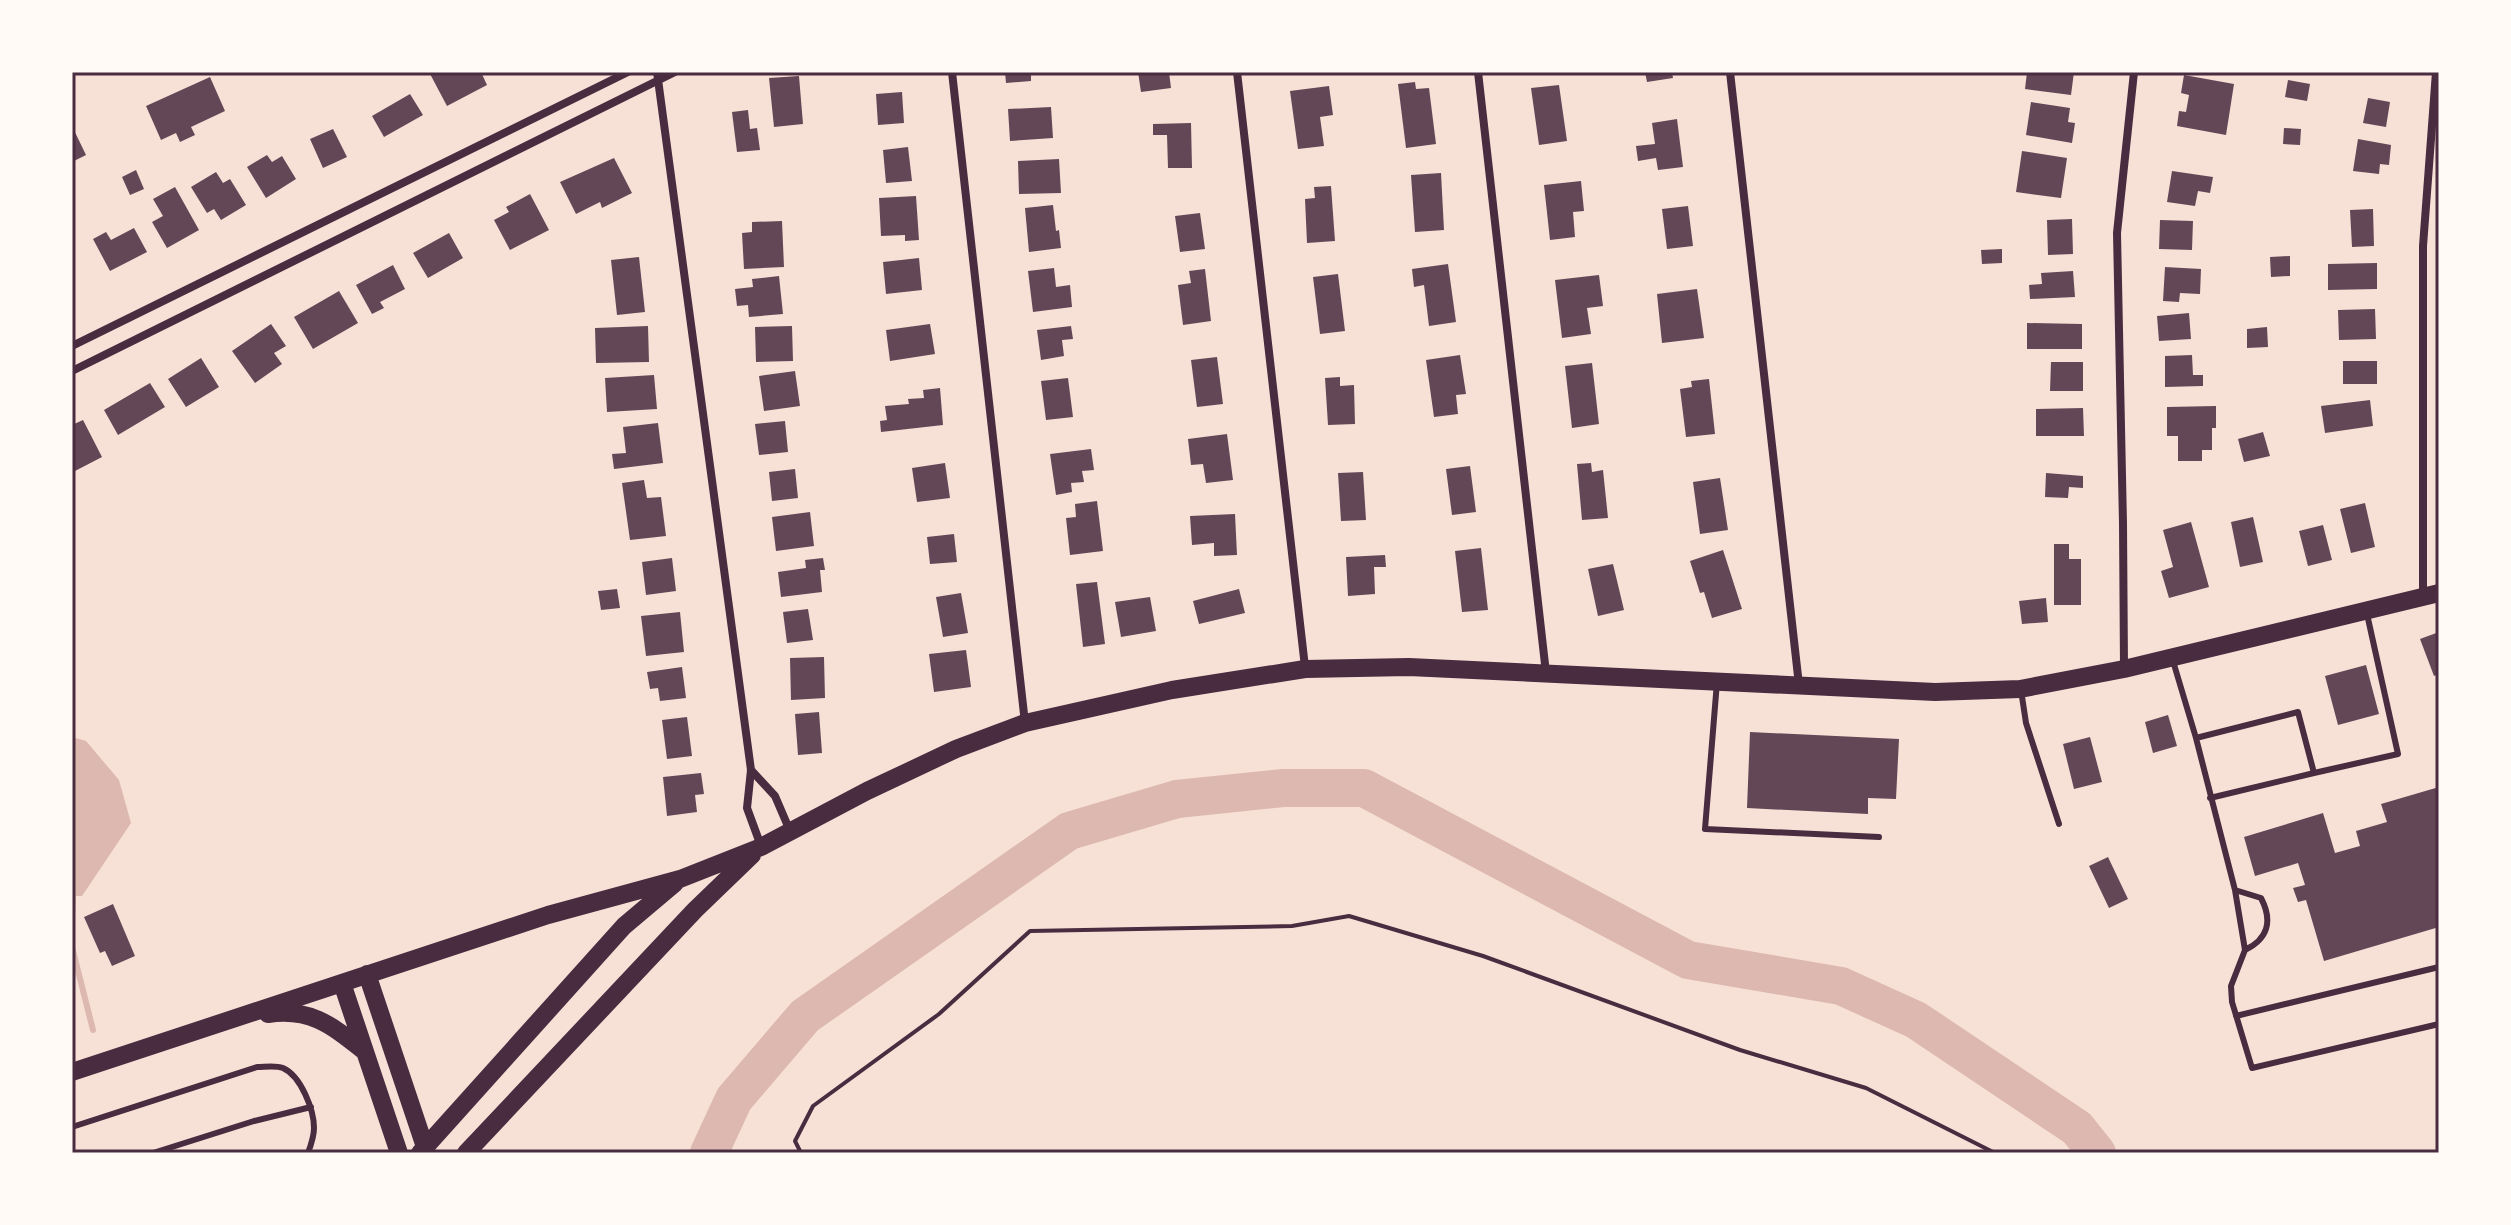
<svg xmlns="http://www.w3.org/2000/svg" width="2511" height="1225" viewBox="0 0 2511 1225" font-family="'Varela Round',sans-serif">
<rect width="100%" height="100%" fill="#f7e1d7"/>
<path fill="#dcb8b0" d="M72 737 86 741 119 780 131 823 82 896H72Z"/>
<g fill="none" stroke-linecap="round" stroke-linejoin="round">
<path stroke="#dcb8b0" stroke-width="6" d="M72 918 73 896
M72 947 93 1030"/>
<path stroke="#dcb8b0" stroke-width="38" d="M709 1153 734 1099 805 1016 1069 831 1177 799 1283 788H1364L1688 960 1841 986 1916 1020 2077 1128 2097 1153"/>
</g>
<path fill="#644757" d="M429 72H481L487 85 447 106Z
M1005 72H1031V81L1006 83Z
M1138 72H1169L1171 88 1141 92Z
M1645 72H1672L1673 78 1647 82Z
M2027 72H2074L2071 95 2025 89Z
M2184 75 2234 84 2226 135 2177 126 2179 111 2186 112 2189 95 2181 93Z
M799 76 803 124 774 127 769 78Z
M210 77 225 111 191 127 195 135 180 142 176 133 161 140 146 106Z
M2288 80 2310 84 2307 101 2285 97Z
M1415 82 1416 89 1429 88 1436 144 1406 148 1398 84Z
M1559 85 1567 141 1539 145 1531 88Z
M1329 86 1333 115 1320 117 1324 146 1298 149 1290 91Z
M902 92 904 123 878 125 876 94Z
M410 94 423 115 384 137 372 116Z
M2368 98 2390 102 2386 127 2363 123Z
M2031 102 2070 108 2068 122 2075 123 2072 143 2026 135Z
M1051 107 1053 138 1010 141 1008 109Z
M748 110 750 129 757 128 760 150 737 152 732 112Z
M1677 119 1683 167 1658 170 1656 158 1638 161 1636 146 1655 144 1652 123Z
M1191 123 1192 168H1168L1167 135H1153V124Z
M72 126 86 155 72 162Z
M2284 128 2301 129 2300 145 2283 144Z
M333 129 347 157 323 168 310 139Z
M2358 139 2391 145 2389 165 2380 164 2379 174 2353 171Z
M908 147 912 181 886 183 883 150Z
M2022 151 2067 158 2061 198 2016 192Z
M267 155 272 162 282 156 296 179 266 198 247 167Z
M614 158 632 193 602 208 600 202 576 214 560 182Z
M1059 159 1061 193 1019 194 1018 161Z
M136 170 144 189 130 195 122 177Z
M2172 171 2213 177 2210 193 2198 191 2195 206 2167 202Z
M216 172 223 183 230 179 246 205 221 220 214 209 207 213 191 187Z
M1441 173 1444 230 1415 232 1411 175Z
M1581 181 1584 211 1573 212 1575 237 1550 240 1544 185Z
M1331 186 1335 241 1307 243 1305 199 1315 198 1314 187Z
M175 187 199 230 167 248 152 222 163 216 153 199Z
M530 194 549 230 510 250 494 220 509 212 506 207Z
M916 196 919 240 905 241V235L881 236 879 198Z
M1053 205 1056 231 1059 230 1061 248 1029 252 1025 208Z
M1688 206 1693 246 1667 249 1662 209Z
M2373 209 2374 246 2352 247 2350 210Z
M1200 213 1205 249 1180 252 1175 216Z
M2072 219 2073 254 2048 255 2047 220Z
M2160 220 2193 221 2192 250 2159 249Z
M782 221 784 267 744 269 742 233 752 232V222Z
M134 228 147 252 110 271 93 239 106 232 111 240Z
M449 233 463 258 428 278 413 253Z
M2002 249V263L1982 264 1981 250Z
M2290 256V276L2271 277 2270 257Z
M639 257 645 312 617 315 611 260Z
M919 258 922 290 886 294 883 262Z
M2377 263V289L2328 290V264Z
M1448 264 1456 322 1429 326 1424 285 1414 287 1412 269Z
M393 265 405 289 380 302 384 308 372 314 356 285Z
M2165 267 2201 269 2200 294 2180 293 2179 302 2163 301Z
M1054 268 1056 287 1070 285 1072 307 1033 312 1028 271Z
M1205 269 1211 321 1183 325 1178 285 1191 283 1189 271Z
M2073 271 2075 297 2030 299 2029 285 2042 284 2041 273Z
M1338 274 1345 331 1320 334 1313 277Z
M1599 275 1603 306 1587 308 1591 334 1562 338 1555 280Z
M779 276 783 314 749 317 748 305 737 306 735 289 753 287 752 279Z
M1697 289 1704 338 1662 343 1657 294Z
M339 291 358 323 313 349 294 317Z
M2375 309 2376 339 2339 340 2338 310Z
M2189 313 2191 339 2159 341 2157 316Z
M2027 323 2082 324V349H2027Z
M271 324 286 346 274 353 282 364 255 383 232 351Z
M930 324 935 354 890 361 886 330Z
M648 326 649 362 596 363 595 328Z
M792 326 793 361 756 362 755 327Z
M1071 326 1073 339 1062 340 1064 356 1041 360 1037 330Z
M2267 327 2268 347 2247 348V329Z
M1460 355 1466 394 1456 395 1458 414 1434 417 1426 360Z
M2192 355 2193 375H2203V386L2165 387V356Z
M1217 357 1223 404 1197 407 1191 360Z
M201 358 219 387 186 407 168 379Z
M2343 361H2377V384H2343Z
M2051 362H2083V391H2050Z
M1592 363 1599 424 1572 428 1565 366Z
M795 371 800 406 764 411 759 376Z
M654 375 657 409 607 412 605 378Z
M1340 377V386L1354 385 1355 424 1328 425 1325 378Z
M1068 378 1073 417 1046 420 1041 381Z
M1709 379 1715 434 1686 437 1680 389 1692 387 1691 381Z
M150 383 165 407 118 435 104 410Z
M940 388 943 425 881 432 880 421 887 420 885 406 909 404 908 399 924 398 923 390Z
M2370 400 2373 426 2325 433 2321 406Z
M2216 406V428H2212V450H2202V461H2178V436H2167V407Z
M2083 408 2084 436H2036V409Z
M83 420 102 457 75 471 72 465V425Z
M785 421 788 452 759 455 755 424Z
M658 423 663 463 614 469 612 454 626 453 623 427Z
M2263 432 2270 456 2244 462 2238 439Z
M1227 434 1233 480 1206 483 1203 464 1191 465 1188 439Z
M1091 449 1094 470 1082 471 1084 482 1071 483 1072 492 1056 495 1050 454Z
M945 463 950 498 917 502 912 468Z
M1591 463 1592 472 1603 470 1608 518 1582 520 1577 464Z
M1470 466 1476 512 1452 515 1446 469Z
M795 469 798 498 772 501 769 472Z
M1363 472 1366 520 1341 521 1338 473Z
M2046 473 2083 476V488L2069 487 2068 498 2045 497Z
M1720 478 1728 530 1700 534 1693 482Z
M644 480 647 498 661 497 666 536 630 540 622 483Z
M1097 501 1103 551 1070 555 1066 518 1076 517 1075 504Z
M2365 503 2375 547 2351 553 2340 509Z
M810 512 814 546 776 551 772 517Z
M1235 514 1237 555 1214 556V543L1192 545 1190 516Z
M2253 517 2263 562 2240 567 2231 522Z
M2191 522 2209 587 2169 598 2161 571 2173 567 2163 530Z
M2323 525 2332 560 2308 566 2299 531Z
M954 534 957 562 930 564 927 537Z
M2054 544H2069V559H2081V605H2054Z
M1481 548 1488 610 1462 612 1455 551Z
M1723 550 1742 609 1712 618 1704 592 1700 593 1690 561Z
M1385 555 1386 567H1374L1375 594 1348 596 1346 557Z
M672 558 676 591 646 595 642 562Z
M823 558 825 570H820L822 592 781 597 778 572 806 568 805 560Z
M1613 564 1624 610 1598 616 1588 569Z
M1097 582 1105 644 1083 647 1076 584Z
M617 589 620 608 601 610 598 591Z
M1239 589 1245 613 1199 624 1193 601Z
M961 593 968 633 943 637 936 597Z
M1150 597 1156 631 1121 637 1115 602Z
M2046 598 2048 622 2022 624 2019 601Z
M808 609 813 640 787 643 783 612Z
M680 612 684 652 646 656 641 616Z
M2439 632V674L2434 676 2420 639Z
M966 650 971 687 934 692 929 654Z
M824 657 825 698 791 700 790 658Z
M2366 665 2379 714 2338 725 2325 676Z
M682 667 686 698 660 701 658 688 650 689 647 672Z
M819 712 822 753 798 755 795 714Z
M2168 715 2177 746 2153 753 2145 722Z
M687 717 692 756 667 759 662 720Z
M1750 732 1899 739 1896 799 1868 798V814L1747 808Z
M2090 737 2102 782 2074 789 2063 744Z
M701 773 704 794 695 795 697 812 667 816 663 777Z
M2439 787V927L2324 961 2306 900 2298 902 2293 888 2305 885 2298 863 2255 876 2244 837 2323 813 2335 853 2360 846 2356 831 2387 822 2381 804Z
M2108 857 2128 899 2109 908 2089 866Z
M113 904 135 956 112 966 105 951 100 953 84 917Z"/>
<g fill="none" stroke-linecap="round" stroke-linejoin="round">
<path stroke="#4a2c40" stroke-width="4" d="M801 1153 795 1141 813 1106 939 1014 1030 931 1292 926 1349 916 1483 956 1740 1050 1866 1088 1995 1153"/>
<path stroke="#4a2c40" stroke-width="6" d="M2367 614 2398 754 2314 773 2298 712 2196 738 2235 890 2245 950 2231 986 2232 1002 2252 1068 2439 1024
M2173 661 2196 738
M1717 682 1705 829 1879 837
M2021 690 2026 723 2059 824
M2210 798 2314 773
M2235 890 2261 898C2273 921 2268 939 2245 950
M2236 1016 2439 967
M72 1127 257 1067C265 1067 275 1065 283 1068 301 1076 314 1110 314 1128 314 1137 311 1145 308 1153
M153 1153 254 1121 311 1107"/>
<path stroke="#4a2c40" stroke-width="8" d="M657 72 751 770 747 808 761 846
M952 72 1025 723
M1237 72 1305 667
M1478 72 1546 673
M1730 72 1799 685
M72 346 628 72
M72 371 675 72
M2423 596V246L2436 72
M2124 668 2123 524 2117 233 2134 72
M751 770 775 796 790 831"/>
<path stroke="#4a2c40" stroke-width="18" d="M367 974 425 1147V1153
M342 983 399 1153
M268 1014C311 1008 331 1025 363 1050
M72 1072 548 915 680 879 761 847 867 791 956 749 1025 723 1172 690 1305 669 1409 667 1935 692 2020 689 2124 669 2439 593
M420 1153 624 926 675 883
M466 1153 695 910 752 855"/>
</g>
<rect width="2511" height="1225" fill="none" stroke="#fffaf5" stroke-width="148"/>
<rect x="74" y="74" width="2363" height="1077" fill="none" stroke="#4a2c40" stroke-width="3"/>
</svg>
